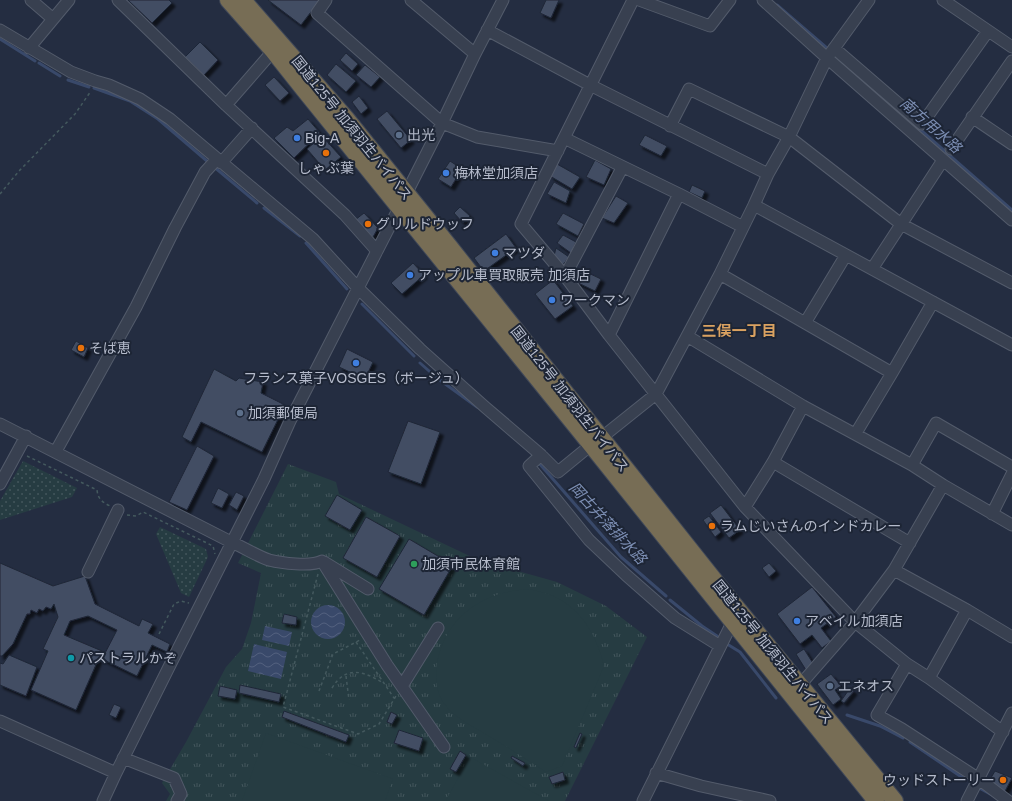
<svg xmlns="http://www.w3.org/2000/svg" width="1012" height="801" viewBox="0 0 1012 801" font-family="Arial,'Noto Sans JP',sans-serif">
<defs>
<pattern id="grass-dots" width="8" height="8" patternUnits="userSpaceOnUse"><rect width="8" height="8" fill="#263c42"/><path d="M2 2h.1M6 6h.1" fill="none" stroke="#43565c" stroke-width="1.8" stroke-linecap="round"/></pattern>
<pattern id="park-tufts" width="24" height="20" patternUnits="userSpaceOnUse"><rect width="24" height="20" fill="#263c42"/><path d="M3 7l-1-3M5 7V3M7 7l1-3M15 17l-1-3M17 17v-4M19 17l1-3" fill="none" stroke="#43565c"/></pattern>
<pattern id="water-waves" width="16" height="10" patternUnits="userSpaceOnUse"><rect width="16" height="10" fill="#39496a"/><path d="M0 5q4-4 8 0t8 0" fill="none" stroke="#53617e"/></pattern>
<filter id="shadow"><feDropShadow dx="3.5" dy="3.5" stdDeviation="1" flood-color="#0009"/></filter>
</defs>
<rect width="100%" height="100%" fill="#242d41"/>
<path fill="url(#grass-dots)" d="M23 461 77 488 72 497 0 520V501Z
M160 527 206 549 208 557 189 597 181 593 156 534Z"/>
<path fill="url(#park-tufts)" d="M288 464 336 482 339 494 478 560 557 582 606 606 647 637 565 801H166L170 794 162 783 186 742 226 667 242 649 251 623 261 573 238 563Z"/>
<path fill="#263c42" d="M530 589C539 592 549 593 557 598 583 611 598 639 604 666L562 766 546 772C526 759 507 747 487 735 472 726 453 717 443 702 436 692 435 675 437 664 445 616 484 591 530 589Z
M266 733 393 779 385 801H242Z
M470 757 549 801H448L446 800Z"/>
<path fill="url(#water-waves)" d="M311 622a17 17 0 1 1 34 0a17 17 0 1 1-34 0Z
M265 626 292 632 289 646 262 640Z
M254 644 287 652 281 679 248 671Z"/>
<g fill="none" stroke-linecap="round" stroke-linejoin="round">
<path stroke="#39496a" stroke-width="3" d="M777 5 828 49
M0 39 35 61
M39 63 60 76
M68 80 89 87
M94 88 130 101 158 119 207 161
M884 98 1012 210
M213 166 257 203
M264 208 300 236
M306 243 347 289
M362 304 414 356
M420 363 437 378 477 407
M538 462 621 557 666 596
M670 600 702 626 717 636
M727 644 740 652 776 698
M847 715 880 726 903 738
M910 742 963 778
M981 789 992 795"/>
</g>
<path fill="#434d63" stroke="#1f2737" filter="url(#shadow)" d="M128 0H169L172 3 152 23Z
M268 0H320L301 25Z
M546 0H559L551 18 540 13Z
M200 42 218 60 204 75 185 57Z
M346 53 358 64 352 71 340 60Z
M336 64 356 81 346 92 327 75Z
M365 65 380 77 371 87 356 75Z
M274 77 289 93 280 101 265 85Z
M359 96 368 108 361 114 352 102Z
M387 111 411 140 401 148 377 119Z
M308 119 320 133 294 158 274 138 287 127 293 131Z
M645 135 667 146 661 156 639 145Z
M322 136 341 157 325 170 307 149Z
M595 160 611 169 604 185 586 177Z
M450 161 462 169 451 187 438 179Z
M557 164 580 177 572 189 550 176Z
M554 182 570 191 566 203 547 194Z
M692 185 705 191 702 198 689 192Z
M616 196 628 203 614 223 602 218Z
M460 207 470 216 463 223 454 213Z
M364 213 378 228 373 237 355 220Z
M563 213 584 224 578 236 556 224Z
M506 234 516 248 484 271 474 258Z
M563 235 576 242 571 253 557 243Z
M556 248 569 257 562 266 553 260Z
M413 263 424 275 402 294 391 283Z
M578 268 601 279 595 291 572 280Z
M553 280 573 306 555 319 535 294Z
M76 341 88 348 84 357 71 350Z
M347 349 373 362 365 379 339 367Z
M214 369 236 381 239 378 263 382 261 393 285 405 262 452 201 422 191 442 182 437Z
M408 421 440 432 421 484 388 472Z
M197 446 214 456 187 510 169 502Z
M218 488 229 494 222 508 211 503Z
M236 492 244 496 237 510 229 505Z
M337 495 362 510 350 530 325 516Z
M721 505 740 530 729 538 710 513Z
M709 516 721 532 715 537 703 520Z
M366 517 400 536 377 577 343 558Z
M409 539 453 565 424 615 379 589Z
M0 563 53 586 85 576 95 604 139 626 142 619 153 624 148 633 170 644 167 652 152 645 137 676 102 659 117 630 88 616 70 621 64 635 102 651 76 710 31 690 48 651 43 649 58 617 54 604 51 609 46 607 43 611 39 609 37 613 31 610 30 614H27L13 644 2 656H0Z
M769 563 776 571 769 577 762 568Z
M812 587 836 617 821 628 831 641 822 648 812 635 800 644 777 614Z
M284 614 297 617 296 625 282 623Z
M804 649 814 665 806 670 796 654Z
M9 655 37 667 26 696 0 685V663L3 664Z
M831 674 841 686 835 690 841 699 833 705 817 684Z
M240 685 281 694 279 702 239 693Z
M220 686 237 690 235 699 218 696Z
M850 688 854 691 844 703 841 701Z
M114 704 121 707 116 718 109 715Z
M284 711 349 735 346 742 282 717Z
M391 712 397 715 392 724 387 722Z
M399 730 423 738 419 751 394 743Z
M580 733 582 734 576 748 574 747Z
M460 751 466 755 456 772 450 769Z
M512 756 525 763 523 766 511 758Z
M995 771 1012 778 1004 793 988 783Z
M563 772 565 780 552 784 549 777Z"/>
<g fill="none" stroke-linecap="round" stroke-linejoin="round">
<g stroke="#535b6b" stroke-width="13">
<path id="minor" d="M31 0 53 19
M118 0 226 105 345 215 377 251
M326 0 317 13 442 123 477 137 558 151
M411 0 475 54
M633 0 521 224 565 276 609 335 745 507 855 622 907 664 929 678 1003 732
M639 0 710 26 730 0
M763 0 827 58 1012 220
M869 0 827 58 789 137 768 174 754 205 720 274 687 336 803 406 912 465 943 485 1012 525
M943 0 1012 47
M0 30 71 72 95 81 109 85 140 99 170 119 313 239 358 288 420 349 485 407 541 455 558 472 591 445
M487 30 590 85 768 174
M29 48 69 0
M834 48 922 124 988 31
M226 105 273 51
M972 117 1012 144
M670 126 689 89 789 137 901 224 1012 283
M564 138 679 194 743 227
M951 149 1012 61
M221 163 252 128
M754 205 1012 345
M872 269 943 160
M720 274 892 373
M565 276 622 168
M805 323 846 255
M609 335 679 194
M0 424 233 543C245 548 257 556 269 560 281 563 311 567 322 561L387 665 444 747
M856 433 892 373 933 302
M601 438 656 394 687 336
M56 451 136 307 175 228 205 172 217 159
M541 455 529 466 589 540 626 575 675 618 720 646
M773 462 910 543
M912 465 936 423 1012 467
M0 484 26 436
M745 507 773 462 803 406
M992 514 1012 474
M324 562 368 589
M894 570 967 610 1012 637
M88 572 118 510
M907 664 877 715 902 729 979 779 1008 801
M929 678 967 610
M800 685 855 622 894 570 943 485
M402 686 438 628
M0 721 116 773
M123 758 174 778 181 794 177 801
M656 773 701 786 770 801
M103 801 116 773 170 665 264 479 290 421 399 208 442 123 475 54 503 0
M643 801 733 621
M967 801 1012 713"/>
</g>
<g stroke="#404858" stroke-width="18">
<path id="highway" d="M228 0 273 51 304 90 591 445 876 801
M243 0 346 118 450 247 720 587 895 801"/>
</g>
<path stroke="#44595e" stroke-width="1.5" stroke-dasharray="3 3" stroke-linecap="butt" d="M0 194 19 171 75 114 91 91
M27 456 97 490C98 499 102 502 110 506
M127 515 136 516 143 512 213 546 215 554
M318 574 283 707 358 734 379 724 396 696
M159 634 174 604 181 601 189 603
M356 642 394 698
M346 676 349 700
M332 688C346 665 364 671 383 683
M319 691 333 654 360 640"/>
<use href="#minor" stroke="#384050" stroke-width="11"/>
<use href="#highway" stroke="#776d55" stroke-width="16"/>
</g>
<g fill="#5c6f8a" stroke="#1d2535" stroke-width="1.5">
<circle cx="399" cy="135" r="4"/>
<circle cx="240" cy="413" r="4"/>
<circle cx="830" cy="686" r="4"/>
</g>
<g fill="#3f7fe0" stroke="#1d2535" stroke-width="1.5">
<circle cx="297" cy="138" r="4"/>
<circle cx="446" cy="173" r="4"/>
<circle cx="495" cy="253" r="4"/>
<circle cx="410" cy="275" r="4"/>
<circle cx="552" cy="300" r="4"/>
<circle cx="356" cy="363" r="4"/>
<circle cx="797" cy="621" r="4"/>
</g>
<g fill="#e8710a" stroke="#1d2535" stroke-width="1.5">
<circle cx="326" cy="153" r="4"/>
<circle cx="368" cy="224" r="4"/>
<circle cx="81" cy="348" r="4"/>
<circle cx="712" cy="526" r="4"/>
<circle cx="1003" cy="780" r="4"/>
</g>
<circle fill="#2e9e5b" stroke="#1d2535" stroke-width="1.5" cx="414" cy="564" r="4"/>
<circle fill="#0f9aa8" stroke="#1d2535" stroke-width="1.5" cx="71" cy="658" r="4"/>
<g text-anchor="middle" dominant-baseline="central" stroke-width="4" stroke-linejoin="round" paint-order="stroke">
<g font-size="14" fill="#b5bbcb" stroke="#1d2535">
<text transform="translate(352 128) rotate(51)">国道125号 加須羽生バイパス</text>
<text transform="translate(570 399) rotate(52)">国道125号 加須羽生バイパス</text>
<text transform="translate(773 652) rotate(51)">国道125号 加須羽生バイパス</text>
</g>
<g font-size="14" fill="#b5bbcb" stroke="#1d2535" text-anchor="start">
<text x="407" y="135">出光</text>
<text x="305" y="138">Big-A</text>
<text x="326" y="168" text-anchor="middle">しゃぶ葉</text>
<text x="454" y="173">梅林堂加須店</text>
<text x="376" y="224">グリルドウッフ</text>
<text x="503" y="253">マツダ</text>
<text x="418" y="275">アップル車買取販売 加須店</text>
<text x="560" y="300">ワークマン</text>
<text x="89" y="348">そば恵</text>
<text x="356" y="378" text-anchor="middle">フランス菓子VOSGES（ボージュ）</text>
<text x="248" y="413">加須郵便局</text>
<text x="720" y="526">ラムじいさんのインドカレー</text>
<text x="422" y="564">加須市民体育館</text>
<text x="805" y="621">アベイル加須店</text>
<text x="79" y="658">パストラルかぞ</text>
<text x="838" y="686">エネオス</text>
<text x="995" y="780" text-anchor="end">ウッドストーリー</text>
</g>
<g font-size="15" font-style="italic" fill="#7c8eb3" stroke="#1d2535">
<text transform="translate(931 125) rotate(41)">南方用水路</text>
<text transform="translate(608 523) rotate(47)">岡古井落排水路</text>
</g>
<g font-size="15" font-weight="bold" fill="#daa261" stroke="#1d2535">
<text x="739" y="330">三俣一丁目</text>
</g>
</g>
</svg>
